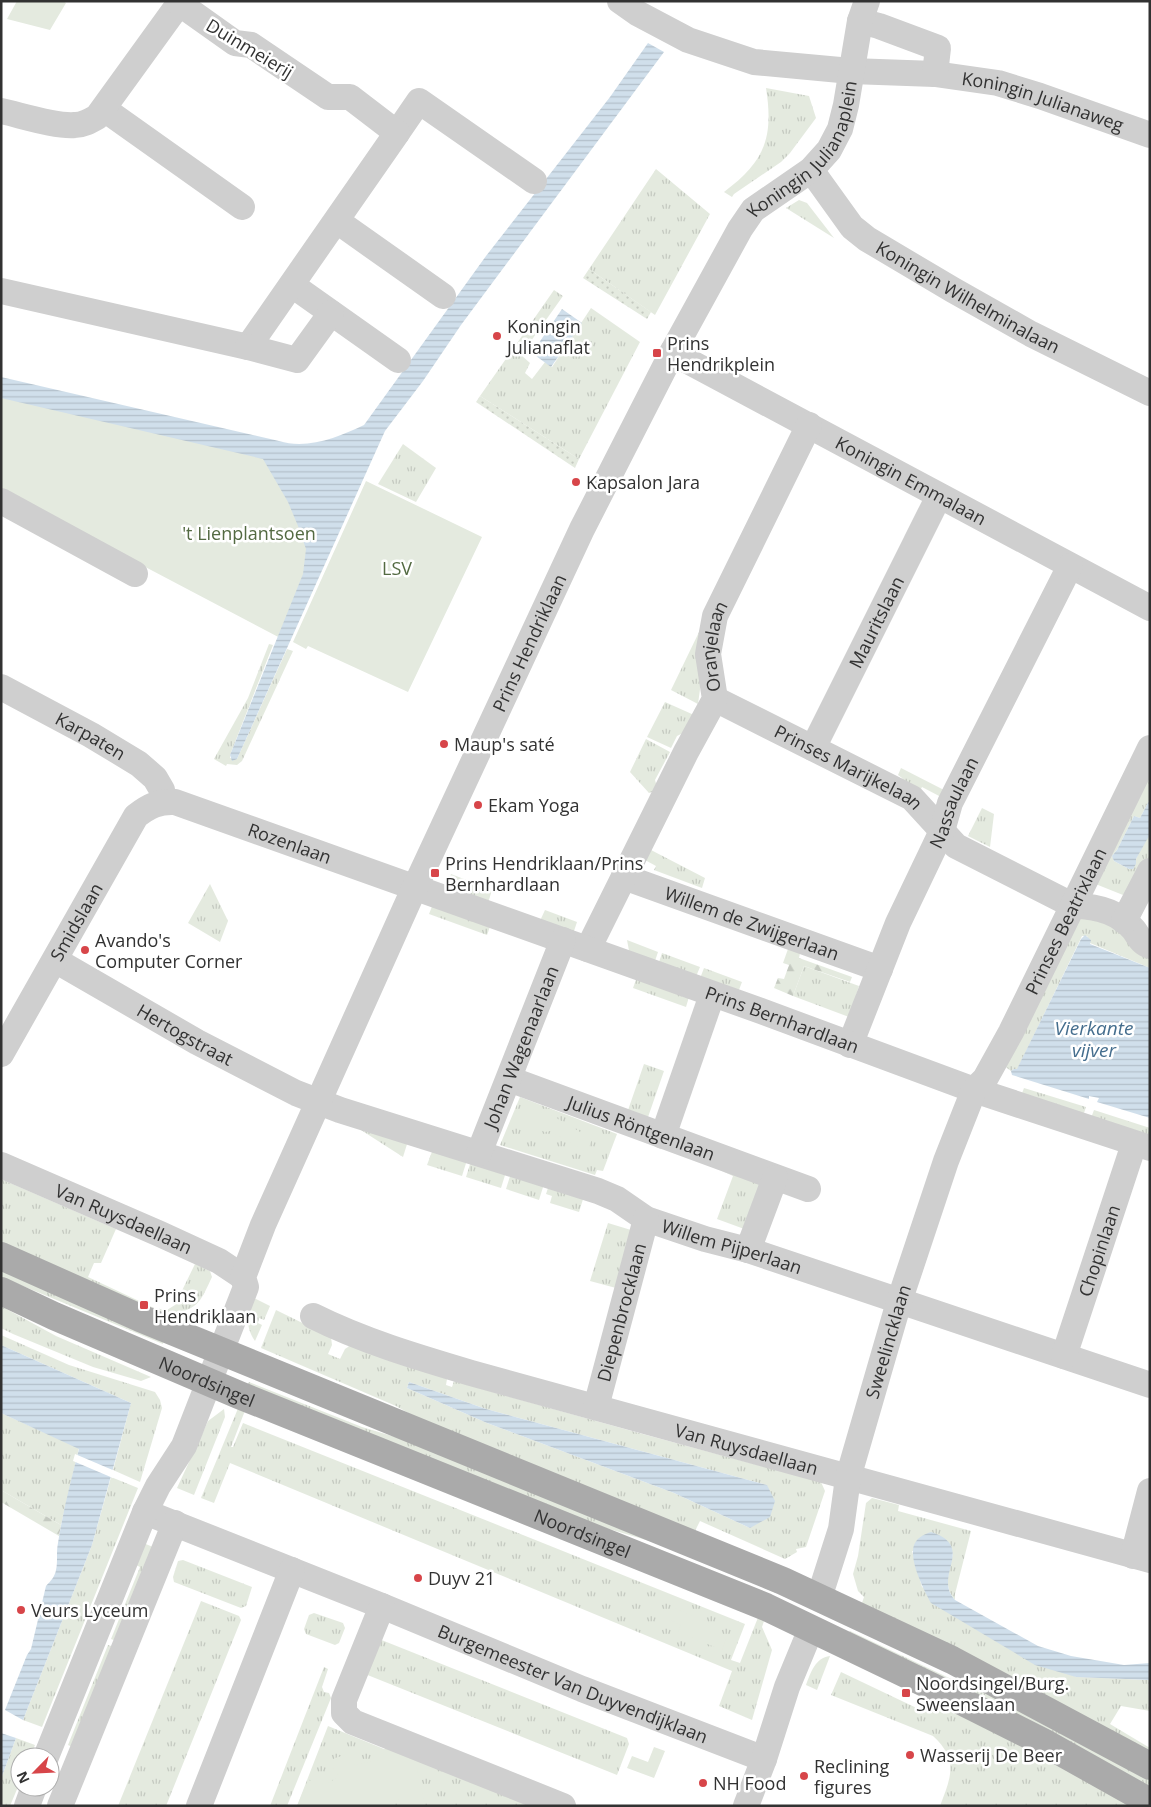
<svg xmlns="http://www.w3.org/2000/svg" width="1151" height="1807" viewBox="0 0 1151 1807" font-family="'Open Sans',sans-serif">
<defs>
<pattern id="grass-tufts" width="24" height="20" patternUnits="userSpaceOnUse" patternTransform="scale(1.25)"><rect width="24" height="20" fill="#e4eadf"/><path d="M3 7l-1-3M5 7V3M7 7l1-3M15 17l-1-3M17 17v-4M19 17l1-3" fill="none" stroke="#c4c9c0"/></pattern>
<pattern id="forest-firs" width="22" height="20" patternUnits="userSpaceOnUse" patternTransform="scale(1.25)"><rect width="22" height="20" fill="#e4eadf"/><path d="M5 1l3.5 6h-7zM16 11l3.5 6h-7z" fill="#c4c9c0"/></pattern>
<pattern id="garden-dots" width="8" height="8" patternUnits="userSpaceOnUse" patternTransform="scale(1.25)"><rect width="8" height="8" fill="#e4eadf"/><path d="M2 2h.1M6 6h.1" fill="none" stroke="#c4c9c0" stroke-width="1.8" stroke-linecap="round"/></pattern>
<pattern id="water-rules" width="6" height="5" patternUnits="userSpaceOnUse" patternTransform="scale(1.25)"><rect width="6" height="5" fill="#d0dfeb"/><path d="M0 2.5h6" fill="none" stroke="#b3c0ca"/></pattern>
</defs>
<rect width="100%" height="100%" fill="#fff"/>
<path fill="url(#grass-tufts)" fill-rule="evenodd" d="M766 88 809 96 816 118 790 153 781 162 734 194 732 197 724 192C764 162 774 139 766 88Z
M656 169 710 214 655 315 589 269Z
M799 200 807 203 834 238 786 208Z
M554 290 563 296 521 355 530 363 525 373 532 379 545 362 552 367 591 308 640 342 579 459 480 396Z
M403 444 436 468 416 502 378 484Z
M700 630 701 682 698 704 671 690Z
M269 644 273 645 230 755V758L237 759 287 649 293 651 242 761 237 765 227 764 226 766 214 759 248 698Z
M665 702 694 715 685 732 677 736 671 748 647 737Z
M646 739 670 752 655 780 658 790 649 793 630 772Z
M1150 758V799L1140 818 1134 816 1117 850 1112 856 1114 861 1129 869 1136 864V859L1150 827V817V862L1123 895 1088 881Z
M901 768 944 790 941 797 922 787 919 793 906 786 902 778 898 775Z
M982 808 994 814 990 847 968 836Z
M651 850 705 878 702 888 654 870 656 866 645 860Z
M451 874 492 890 488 903 445 888Z
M210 884 228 921 220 942 188 923Z
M433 904 491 924 487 935 429 914Z
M545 910 577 922 573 934 539 923Z
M1103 916 1150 954V968L1090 943 1087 936H1082L1017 1070 1014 1069 1011 1071 1003 1065 1074 924 1082 918Z
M627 940 658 952 654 964 630 956Z
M662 953 700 967 695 979 658 965Z
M804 966 859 986 849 1017 793 996Z
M704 968 742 982 737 995 699 981Z
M637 977 689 997 686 1007 633 988Z
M644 1064 664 1071 647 1120 627 1113Z
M1024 1088 1086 1107 1083 1116 1021 1096Z
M520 1097 617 1134 603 1171 597 1170 595 1175 500 1145Z
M1094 1110 1150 1128V1137L1091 1118Z
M350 1123 408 1141 403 1157Z
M433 1149 467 1160 462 1176 427 1165Z
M471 1161 506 1172 501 1188 466 1177Z
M722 1171 759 1182 761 1192 747 1230 717 1219 733 1176Z
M511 1173 544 1184 539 1200 506 1189Z
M1 1179 116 1229 101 1263H94L88 1277 154 1308 167 1310 175 1305 195 1264 210 1271 212 1277C202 1298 199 1310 174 1313V1319L1 1245Z
M549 1185 584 1196 579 1212 550 1203 552 1196 546 1194Z
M608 1223 631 1230 616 1288 590 1281Z
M1 1266 164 1339 163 1344 1 1277Z
M252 1297 270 1306 264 1320 259 1318 258 1323 262 1325 255 1341C245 1327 247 1313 252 1297Z
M1 1306 56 1336 151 1377 141 1381 93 1367 13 1334 1 1328Z
M276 1310 331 1337 332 1345 328 1354 340 1359 345 1349 351 1345 447 1379 446 1385 452 1387 454 1381 639 1433 821 1482 825 1491 806 1547 796 1549 797 1552 785 1559 700 1521 694 1533 431 1426 396 1406 261 1348ZM409 1382 486 1409 767 1485 750 1528 674 1493 487 1423 407 1388Z
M1 1335 69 1365 155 1392 160 1400 162 1408 140 1482 113 1470 131 1403 1 1345Z
M249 1382 362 1427 432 1448 777 1589 776 1593 673 1548 589 1523 246 1387Z
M239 1406 246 1408 231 1447H233L243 1423 745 1624 731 1660 740 1663 759 1615 765 1618 762 1627 772 1650 752 1720 719 1706 732 1671 230 1463 214 1503 201 1498Z
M224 1409 225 1417 194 1495 177 1488 208 1421Z
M1 1413 79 1448 61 1525 1 1490Z
M111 1477 138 1488 42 1727 23 1720 92 1545Z
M872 1498 899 1505 898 1511 971 1531 955 1594V1600C942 1585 950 1570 953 1553L912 1551 922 1587 1076 1677 1150 1680V1711L1121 1706 1110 1724 1150 1748V1755L861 1606 864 1597 858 1591 853 1574 858 1556 866 1503Z
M141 1542 160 1550 122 1643 111 1639 140 1567 132 1563Z
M183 1560 252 1587 246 1606 241 1608 174 1582 173 1577 178 1561Z
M201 1601 239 1616 241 1620 166 1806H118Z
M314 1613 343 1623 345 1628 339 1643 335 1645 306 1634 304 1629 309 1615Z
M850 1631 966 1686 1016 1705 1150 1778V1791L848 1635Z
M374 1637 627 1738 629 1744 617 1775 360 1672Z
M108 1645 120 1649 79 1750 68 1745Z
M830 1656 817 1690 806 1685C811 1672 815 1658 830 1656Z
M324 1667 328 1669 322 1687 324 1692 329 1693 331 1698 287 1806H270Z
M841 1672 925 1712 932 1697 1135 1806H940C951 1777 959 1760 933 1736L831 1695Z
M328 1726 384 1749 546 1806H297Z
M16 1738 35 1745 30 1757H20V1782L10 1806H1V1779Z"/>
<path fill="url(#forest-firs)" d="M788 949 800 953 799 958 852 977 850 982 804 966 793 996 774 988 778 978 784 979 789 965 783 963Z
M1 1490 61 1525 59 1536 1 1502Z"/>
<path fill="#e4eadf" d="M17 1H63L66 3 50 30 7 19Z
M1 390 287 463 350 498 284 640 1 491Z
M366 481 482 537 408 692 308 646 306 649 293 642Z
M526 1107 542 1113 543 1110 592 1139 587 1152 550 1131 545 1132 537 1129 531 1132 519 1128Z
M674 1608 711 1623 708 1631 726 1639 722 1650 678 1632 681 1625 670 1620Z
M388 1742 413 1751 425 1806 395 1799V1806H297L308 1780 327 1784 339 1776 332 1767 331 1762 335 1758 345 1755 353 1765 379 1760Z
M654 1747 665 1751 654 1778 627 1768 632 1756 648 1762Z"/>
<path fill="url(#garden-dots)" d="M589 269 651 312 647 319 583 278Z
M480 396 579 459 575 468 476 402Z"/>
<path fill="url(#water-rules)" d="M648 43 664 52 461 325 423 381 385 431 237 759 232 761 230 755 303 574 306 549 298 526 288 502 263 459 1 398V377L279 441C307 450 339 437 364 425L486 256 610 97Z
M562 309 582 323 551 367 532 353Z
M1150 799 1149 836 1136 859V864L1133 869H1129L1114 861 1112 856 1117 850 1134 816 1140 818Z
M1085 935 1091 940 1090 944 1150 968V1118L1097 1102 1099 1098 1089 1096V1099L1012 1075 1011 1071 1014 1069H1017L1081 939Z
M1 1345 131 1403 92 1545 23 1720 5 1710 27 1655 31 1649 46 1586C51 1581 55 1576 56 1570 58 1561 56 1552 58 1543 63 1511 71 1480 79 1449L1 1413Z
M409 1382 486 1409 767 1485 775 1501 770 1517 750 1528 674 1493 487 1423 407 1388Z
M931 1532C977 1547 932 1575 955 1600L1038 1646 1071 1656 1124 1665 1150 1663V1680L1076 1677 1035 1665 931 1603C924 1590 907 1557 915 1543 918 1537 925 1534 931 1532Z
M1 1733 16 1738 1 1779Z"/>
<path fill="#fff" d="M75 1454 115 1471 113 1478 73 1461Z"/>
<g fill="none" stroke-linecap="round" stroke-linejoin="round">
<g stroke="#cfcfcf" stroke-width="26">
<path id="s1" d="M620 1 637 13 688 40 754 62 851 71 935 74 998 83 1040 96 1150 135"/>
<path d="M860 21 879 26 938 48 935 74"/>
<path d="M104 109 242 207"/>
<path d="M1 111C20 115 57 127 75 125 83 125 90 121 97 117L181 1"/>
<path d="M397 133 419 101 534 181"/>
<path id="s2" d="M811 170 852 227 867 239 953 290 1031 334 1150 393"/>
<path d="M337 221 443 296"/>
<path d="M292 285 398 360"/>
<path d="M1 291 248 347 397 133 350 97H328L251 45 235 43 180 4"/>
<path d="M248 347 297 360 331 313"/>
<path id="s3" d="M673 351 686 360 1150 608"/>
<path d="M1 501 135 574"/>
<path id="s4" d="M1 687 91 735 139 764 155 778 162 790 164 801"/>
<path id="s5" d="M715 699 912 798 956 846 1074 906C1096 906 1119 912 1134 930 1139 937 1141 943 1150 946"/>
<path id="s6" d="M813 748 939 496"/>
<path id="s7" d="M624 877 880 969"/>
<path d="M1124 921 1150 871"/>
<path id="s8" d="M588 949 686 752 715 699 708 654 715 616 809 425"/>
<path id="s9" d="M55 960 197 1042 296 1093 340 1110 598 1191 617 1199 646 1219 705 1239 748 1250 1150 1385"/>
<path id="s10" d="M850 1045 898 923 942 831 950 803 1070 566"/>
<path id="s11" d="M1 1054 136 816C149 806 159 801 175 802L761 1011 974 1090 1150 1148"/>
<path id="s12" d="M509 1079 808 1189"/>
<path d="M663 1136 712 995"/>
<path id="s13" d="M479 1153 563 940"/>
<path id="s14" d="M1 1165 160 1234 219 1261 243 1277"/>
<path d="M748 1250 775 1178"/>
<path id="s15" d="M313 1316C363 1341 417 1357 471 1373L1150 1560"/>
<path id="s16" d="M1064 1356 1134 1144"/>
<path id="s17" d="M596 1407 646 1219"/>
<path id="s18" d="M145 1512 382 1606 582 1689 764 1759"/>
<path d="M1133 1556 1150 1491"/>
<path id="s19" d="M819 1598 841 1529 848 1478 899 1302 946 1161 974 1090 985 1079 1011 1032 1150 748"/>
<path d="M382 1606 344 1700V1713L353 1722 563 1806"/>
<path id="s20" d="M46 1757 145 1512 158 1486 184 1446 246 1287 243 1277 263 1225 409 900 582 529 673 351 740 229 753 210 811 170 829 150 840 129 846 105 860 21 867 1"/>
<path d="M27 1806 34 1787"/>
<path d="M60 1806 175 1523"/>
<path d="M199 1806 292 1570"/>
<path d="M746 1806 764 1759 787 1687 811 1629"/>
</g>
<g stroke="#aaa" stroke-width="28">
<path d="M1 1256 140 1318 783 1581 952 1660 1150 1766"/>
<path id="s21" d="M1 1291 54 1316 239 1395 766 1607 941 1691 1043 1742 1150 1802"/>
</g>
</g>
<g fill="#d74549" stroke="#fff" stroke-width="2">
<circle cx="497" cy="336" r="5"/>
<rect x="652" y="348" width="10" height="10" rx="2.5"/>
<circle cx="576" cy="482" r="5"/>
<circle cx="444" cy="744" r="5"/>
<circle cx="478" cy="805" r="5"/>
<rect x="430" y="868" width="10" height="10" rx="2.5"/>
<circle cx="85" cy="950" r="5"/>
<rect x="139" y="1300" width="10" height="10" rx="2.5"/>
<circle cx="418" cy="1578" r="5"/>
<circle cx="21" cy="1610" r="5"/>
<rect x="901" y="1688" width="10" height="10" rx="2.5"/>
<circle cx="910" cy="1755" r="5"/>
<circle cx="804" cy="1776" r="5"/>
<circle cx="703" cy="1783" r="5"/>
</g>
<g text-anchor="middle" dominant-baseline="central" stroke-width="5" stroke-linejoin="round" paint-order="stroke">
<g font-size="18" fill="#323232" stroke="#fff">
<text transform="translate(250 48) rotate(31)">Duinmeierij</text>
<text stroke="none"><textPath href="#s1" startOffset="441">Koningin Julianaweg</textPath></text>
<text stroke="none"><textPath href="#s20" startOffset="1788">Koningin Julianaplein</textPath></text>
<text stroke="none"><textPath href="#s2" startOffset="206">Koningin Wilhelminalaan</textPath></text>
<text stroke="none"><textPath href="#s3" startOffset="271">Koningin Emmalaan</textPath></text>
<text stroke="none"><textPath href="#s6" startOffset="141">Mauritslaan</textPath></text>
<text stroke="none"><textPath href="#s20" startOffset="1218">Prins Hendriklaan</textPath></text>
<text stroke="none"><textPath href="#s8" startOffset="334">Oranjelaan</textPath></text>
<text stroke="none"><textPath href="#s4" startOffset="102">Karpaten</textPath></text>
<text stroke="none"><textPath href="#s5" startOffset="150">Prinses Marijkelaan</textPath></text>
<text stroke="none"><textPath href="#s10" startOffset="264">Nassaulaan</textPath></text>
<text stroke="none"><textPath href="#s11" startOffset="438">Rozenlaan</textPath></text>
<text stroke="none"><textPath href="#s19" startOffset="725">Prinses Beatrixlaan</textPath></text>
<text stroke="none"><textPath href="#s11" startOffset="152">Smidslaan</textPath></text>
<text stroke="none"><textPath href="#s7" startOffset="136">Willem de Zwijgerlaan</textPath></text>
<text stroke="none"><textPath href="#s11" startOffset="961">Prins Bernhardlaan</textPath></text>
<text stroke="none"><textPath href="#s9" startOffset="150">Hertogstraat</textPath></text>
<text stroke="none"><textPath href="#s13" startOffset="114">Johan Wagenaarlaan</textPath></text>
<text stroke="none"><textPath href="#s12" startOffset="141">Julius Röntgenlaan</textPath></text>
<text stroke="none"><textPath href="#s14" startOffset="134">Van Ruysdaellaan</textPath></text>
<text stroke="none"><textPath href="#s9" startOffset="739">Willem Pijperlaan</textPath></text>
<text stroke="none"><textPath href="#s16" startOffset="111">Chopinlaan</textPath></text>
<text stroke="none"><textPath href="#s17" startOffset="98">Diepenbrocklaan</textPath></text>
<text stroke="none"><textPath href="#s19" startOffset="266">Sweelincklaan</textPath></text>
<text stroke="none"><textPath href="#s21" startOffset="225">Noordsingel</textPath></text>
<text stroke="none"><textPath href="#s15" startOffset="454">Van Ruysdaellaan</textPath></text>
<text stroke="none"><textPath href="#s21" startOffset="630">Noordsingel</textPath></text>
<text stroke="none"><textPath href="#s18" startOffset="461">Burgemeester Van Duyvendijklaan</textPath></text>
</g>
<g font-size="18" fill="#323232" stroke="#fff" text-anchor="start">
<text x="507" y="326">Koningin<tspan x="507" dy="21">Julianaflat</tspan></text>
<text x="667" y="343">Prins<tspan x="667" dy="21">Hendrikplein</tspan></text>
<text x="586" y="482">Kapsalon Jara</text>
<text x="454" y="744">Maup's saté</text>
<text x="488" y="805">Ekam Yoga</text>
<text x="445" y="863">Prins Hendriklaan/Prins<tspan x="445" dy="21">Bernhardlaan</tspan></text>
<text x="95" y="940">Avando's<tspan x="95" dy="21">Computer Corner</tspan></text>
<text x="154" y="1295">Prins<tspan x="154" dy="21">Hendriklaan</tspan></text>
<text x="428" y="1578">Duyv 21</text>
<text x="31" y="1610">Veurs Lyceum</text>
<text x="916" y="1683">Noordsingel/Burg.<tspan x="916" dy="21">Sweenslaan</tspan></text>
<text x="920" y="1755">Wasserij De Beer</text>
<text x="814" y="1766">Reclining<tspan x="814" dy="21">figures</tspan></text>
<text x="713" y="1783">NH Food</text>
</g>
<g font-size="18" fill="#536a42" stroke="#fff">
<text x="249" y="533">'t Lienplantsoen</text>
<text x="397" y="568">LSV</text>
</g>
<g font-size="19" font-style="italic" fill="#456e8e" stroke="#fff">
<text x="1094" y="1028">Vierkante<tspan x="1094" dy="22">vijver</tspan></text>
</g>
</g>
<rect width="1151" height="1807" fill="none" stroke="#323232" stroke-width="5"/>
<g transform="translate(35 1772) rotate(246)"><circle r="24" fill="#ffffff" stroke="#adadad"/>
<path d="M0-4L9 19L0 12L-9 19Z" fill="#d74549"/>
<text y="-8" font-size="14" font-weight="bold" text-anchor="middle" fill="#323232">N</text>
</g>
</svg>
